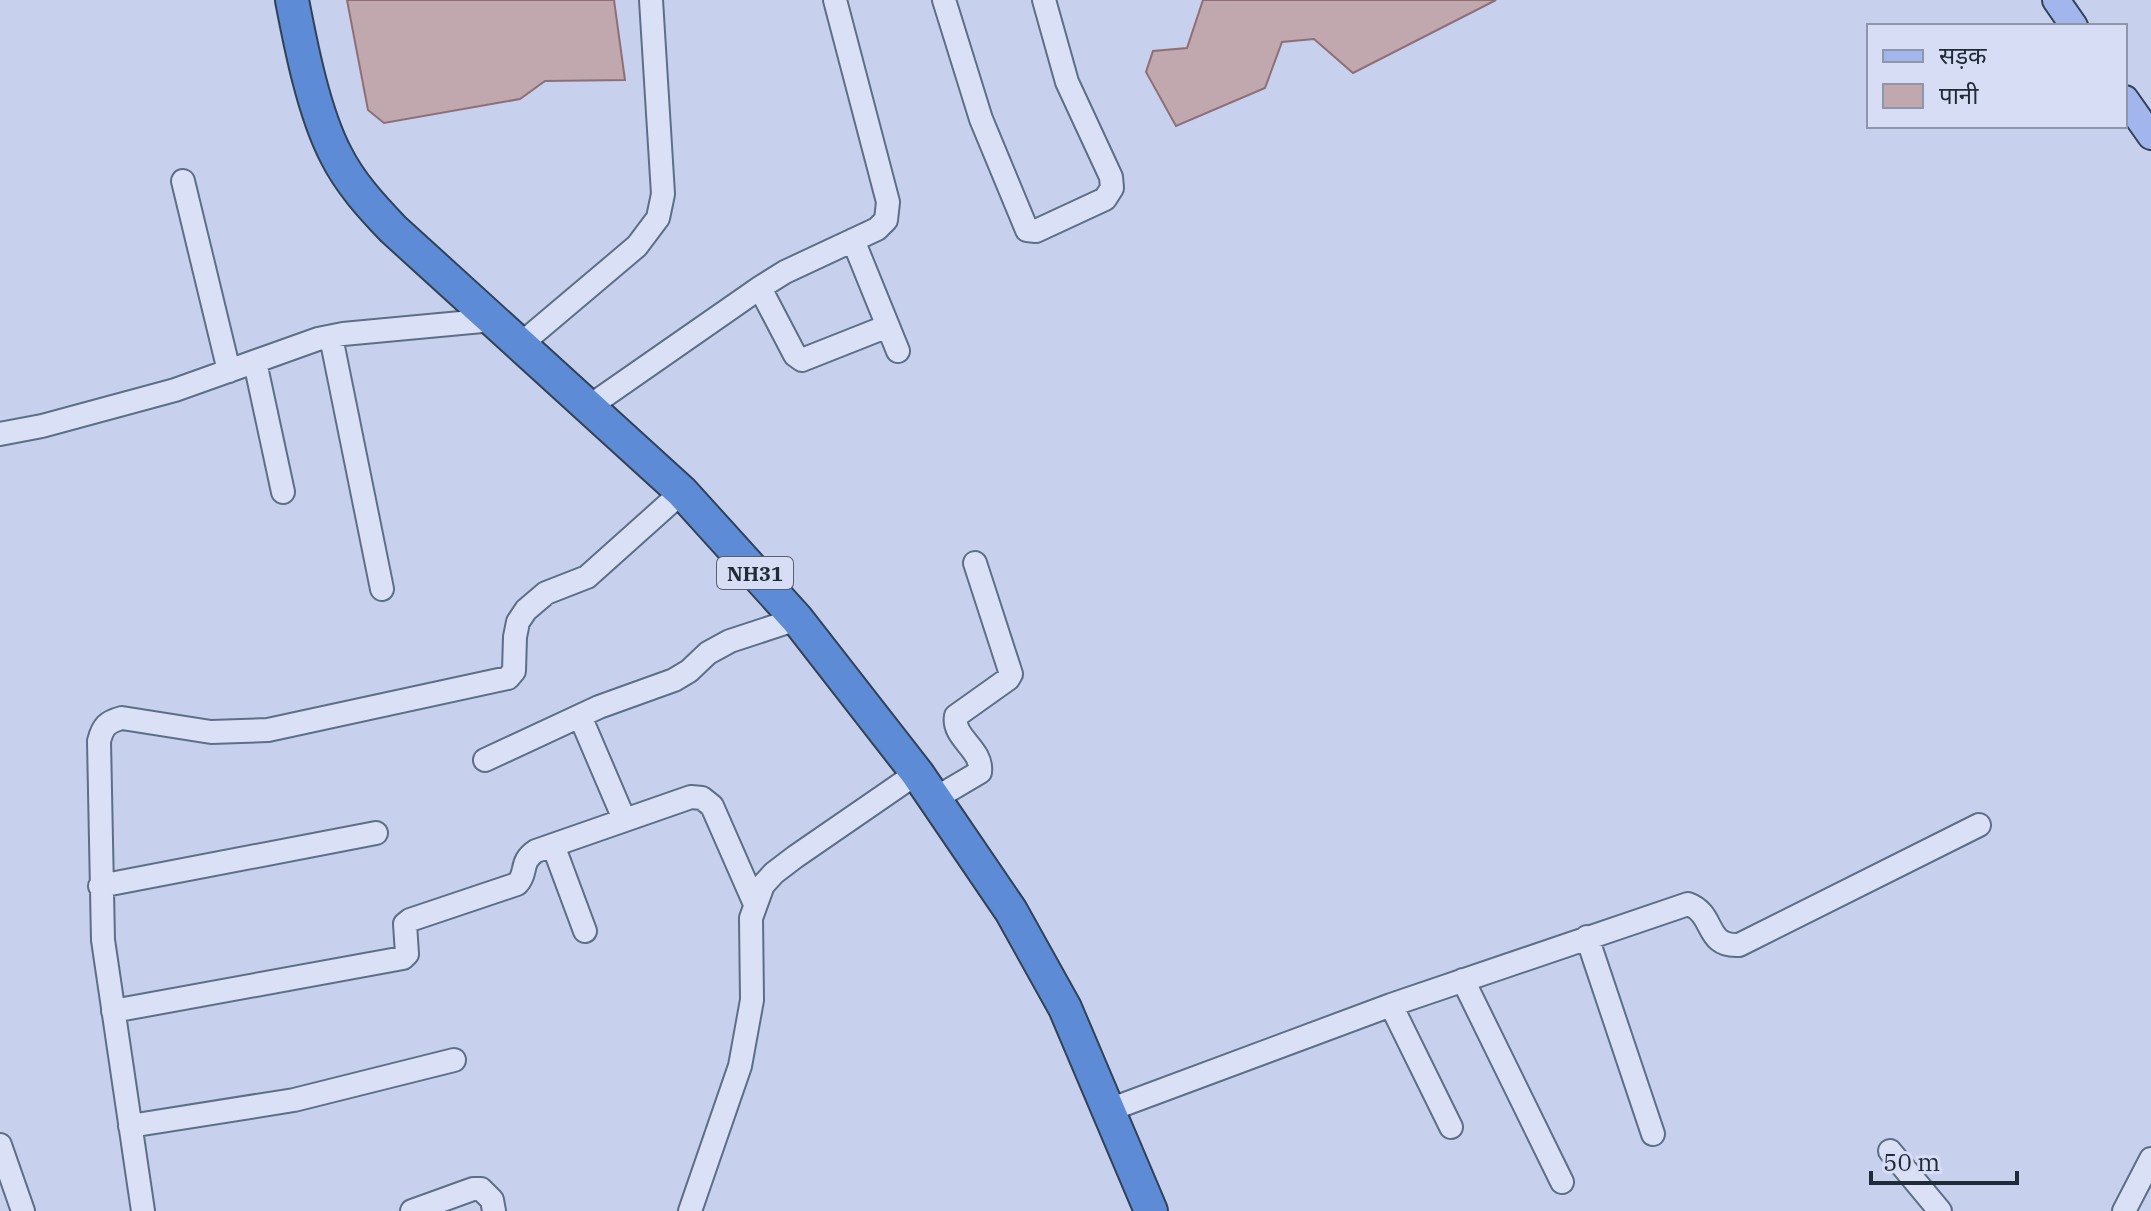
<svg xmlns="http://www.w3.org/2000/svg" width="2151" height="1211" viewBox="0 0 2151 1211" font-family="'IBM Plex Serif','Noto Sans Devanagari',serif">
<rect width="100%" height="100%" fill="#c7d0ec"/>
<path fill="#c0a8ae" stroke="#8f6f75" stroke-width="2" d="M347 0H614L625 80 545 81 520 99 384 123 368 110Z
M1203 0H1496L1353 73 1314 39 1282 42 1265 88 1176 126 1146 72 1153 51 1187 48Z"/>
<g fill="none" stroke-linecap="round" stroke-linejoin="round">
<g stroke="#5d6e87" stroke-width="26">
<path id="minor" d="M944 0 981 119 1027 230 1036 231 1105 199 1112 188 1111 177 1067 82 1044 0
M183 181 229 371
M853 240 898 351
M760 288 795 355 802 360 888 326
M331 337 382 589
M521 344 637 246 658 218 663 194 651 0
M255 362 283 492
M590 406 761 287 785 272 877 229 886 220 888 202 835 0
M0 434 42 426 175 390 318 339 343 334 493 320
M580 716 624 819
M485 760 599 707 674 680 689 671 708 653 730 641 797 619
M936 798 980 772C983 749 952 738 956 716L1008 679 1011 674 975 563
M553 845 585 931
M100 886 376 833
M1587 937 1653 1134
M1463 980 1562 1182
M1391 1005 1451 1127
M113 1011 403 958 407 954 405 924 410 920 517 884C528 873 519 862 536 851L691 797 702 798 712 806 755 904
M1109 1110 1391 1005 1688 904C1716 914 1704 947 1739 945L1979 825
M130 1126 294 1100 454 1060
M0 1145 23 1211
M1890 1151 1940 1211
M143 1211 103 940 99 741C103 726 107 722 122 718L211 732 268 730 508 678 514 671 515 637 518 622 526 610 546 593 587 577 682 492
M412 1211 473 1189H481L492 1200 494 1211
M690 1211 740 1066 752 1000 751 918 763 885 774 873 795 857 917 773
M2124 1211 2151 1159"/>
</g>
<g stroke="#314256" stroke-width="30">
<path id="major" d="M2056 0 2074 26
M2125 99 2151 136"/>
</g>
<g stroke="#314256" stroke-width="36">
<path id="highway" d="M292 0C301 47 314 113 336 155 350 183 371 206 393 229L682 492 797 619 917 773 1011 911 1065 1008 1151 1211"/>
</g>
<use href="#minor" stroke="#dae1f7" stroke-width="22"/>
<use href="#major" stroke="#a2b5ed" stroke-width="26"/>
<use href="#highway" stroke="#5d8bd6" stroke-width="32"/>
</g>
<g text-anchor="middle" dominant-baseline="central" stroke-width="8" stroke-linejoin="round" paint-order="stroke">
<rect fill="#d7ddf4" stroke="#576070" stroke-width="2" x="717" y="557" width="76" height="32" rx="6"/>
<g font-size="20" font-weight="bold" fill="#202b38">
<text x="755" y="573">NH31</text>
</g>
</g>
<rect x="1867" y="24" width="260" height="104" fill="#d7ddf4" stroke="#8e96a9" stroke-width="2"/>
<rect x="1883" y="50" width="40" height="12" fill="#a2b5ed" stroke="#8e96a9" stroke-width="2"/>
<text x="1939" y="64" font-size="24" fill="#202b38">सड़क</text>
<rect x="1883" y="84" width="40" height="24" fill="#c0a8ae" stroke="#8e96a9" stroke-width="2"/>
<text x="1939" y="104" font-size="24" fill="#202b38">पानी</text>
<path d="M1871 1171v12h146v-12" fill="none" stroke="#202b38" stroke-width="4"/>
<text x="1883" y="1171" font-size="24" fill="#202b38" stroke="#d7ddf4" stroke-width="6" paint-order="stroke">50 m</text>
</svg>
